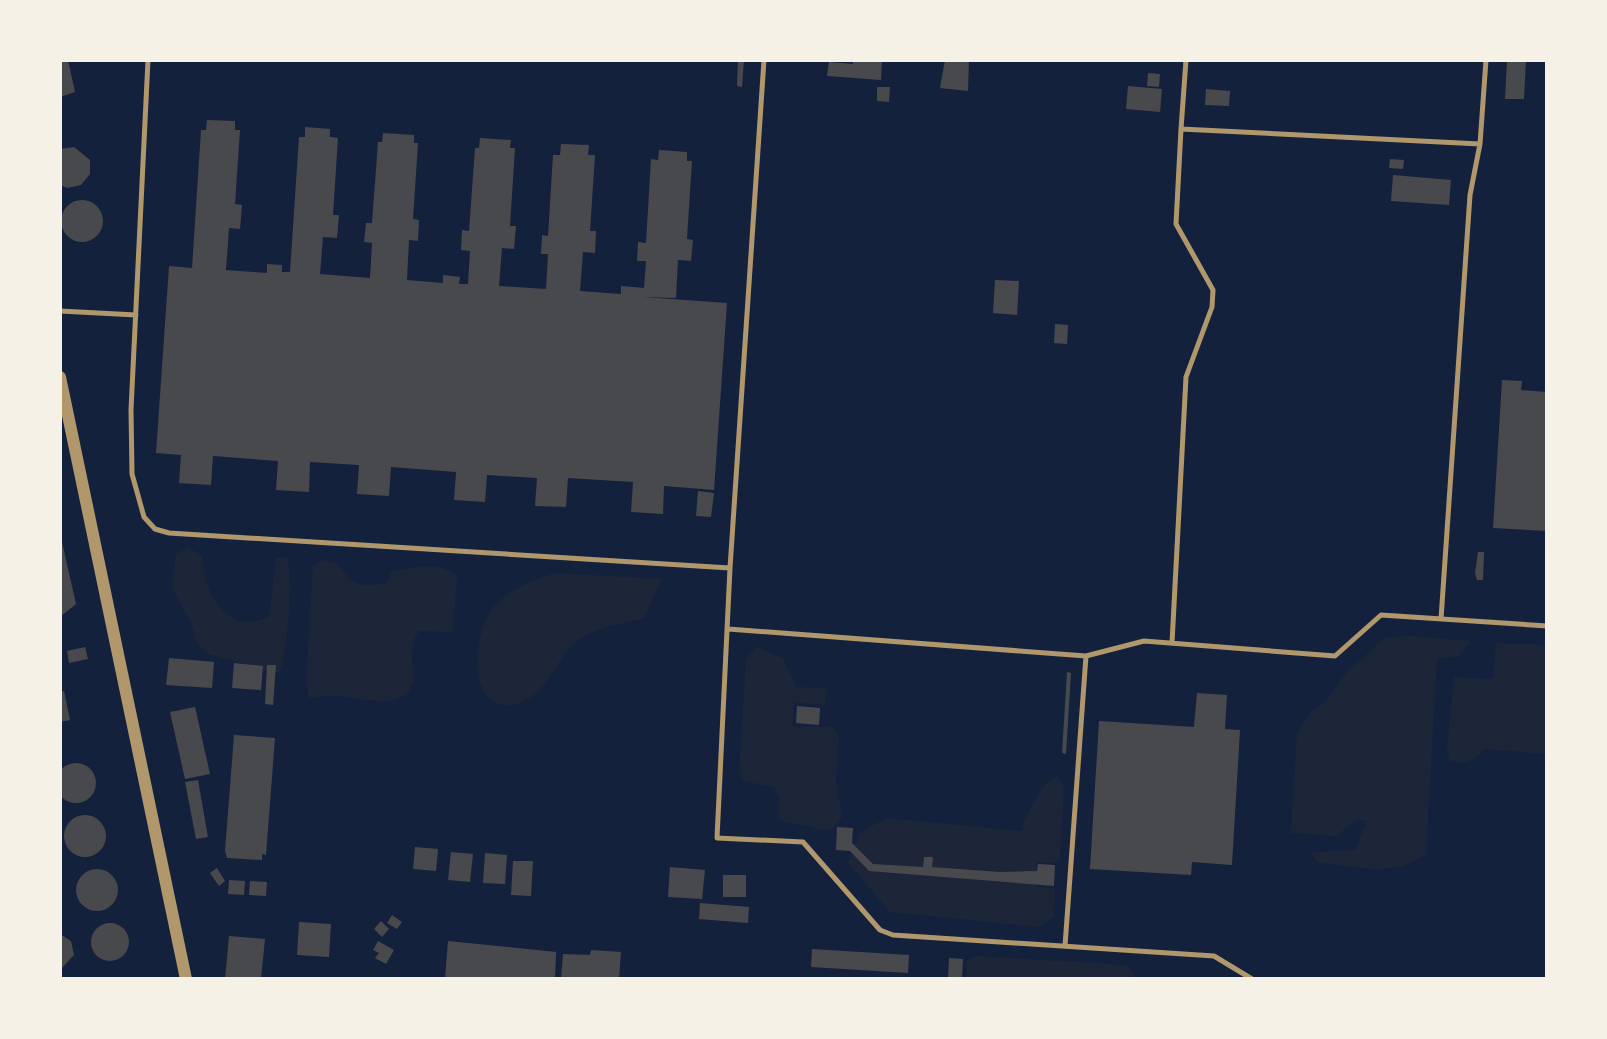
<svg xmlns="http://www.w3.org/2000/svg" width="1607" height="1039" viewBox="0 0 1607 1039" font-family="'Roboto Condensed',sans-serif">
<rect width="100%" height="100%" fill="#14213d"/>
<path fill="#1d2539" d="M188 547 202 556C203 593 228 638 269 616L276 558 287 557C294 581 287 648 280 673L208 654 197 643 192 625 172 588 176 554Z
M325 560 336 563C355 585 356 588 387 583L391 572C413 568 438 560 457 576L453 632 419 631C405 653 416 660 413 680 408 713 362 698 340 696 330 695 319 698 309 698L306 681 313 565Z
M555 573 662 579 644 618C620 625 594 626 575 643 555 660 546 697 516 704 465 716 474 633 492 609 505 591 534 579 555 573Z
M1409 636 1471 641 1459 656 1437 659 1426 854C1393 879 1355 866 1317 862L1311 852 1355 850 1367 821 1356 820 1336 836 1291 833 1297 733 1310 713 1325 702 1346 673 1385 638Z
M1496 643 1547 645V754L1484 749C1473 763 1466 765 1449 760L1447 747 1454 677 1493 679Z
M757 647 783 658 796 687 827 688 825 705 794 702 792 727H834L839 739 836 782 842 817 833 828 820 831C807 821 788 828 777 817L779 800 775 788 744 781 739 772 746 659Z
M1057 776 1064 787 1060 859 1055 863 1037 862 1035 887 1054 888 1055 892 1054 917 1038 927 890 912 848 863 860 832 887 818 1021 831C1027 814 1039 784 1057 776Z
M975 956 1113 964 1131 967 1135 979H966L967 960Z"/>
<path fill="#48494c" d="M61 60H68L75 92 60 97Z
M738 60H744L742 87 737 86Z
M853 60H882L881 80 827 76 829 62 853 64Z
M945 60H969L968 91 940 88Z
M1507 60H1526L1524 99H1505Z
M1148 73 1160 74 1159 87 1147 86Z
M1128 86 1162 89 1160 112 1126 109Z
M877 87H890L889 102 877 101Z
M1206 89 1230 91 1229 106 1205 105Z
M207 120 235 121V130H240L235 204 242 205 240 229 229 228 226 270 267 273V264L282 265V272H290L299 137H305V127L330 129V137L338 138 333 215H339L337 238 323 237 320 274 370 278 372 243 364 242 366 223H372L378 142H382L383 133 414 135V143H418L413 219 419 220 418 241 409 240 407 280 443 283V275L460 277 459 284H468L470 251 461 250 462 230 469 231 475 148H479L480 138 511 140 510 148H515L510 226H516L514 249 502 248 499 286 546 289 548 254H541L542 235 548 236 553 155H560L561 144 589 145 588 155H595L590 231H596L595 253 583 252 580 291 621 294V286L644 288 646 261H637L638 242 646 243 651 159 658 160 659 150 687 152V161H692L687 239 693 240 691 261 678 260 676 298 643 297 727 303 714 490 664 486 663 514 631 512 633 482 568 478 566 507 535 506 537 478 487 475 485 502 454 500 456 472 391 467 389 496 357 494 359 465 310 462 309 492 276 490 278 461 213 456 211 485 179 483 181 455 156 453 169 266 192 268 201 130H206Z
M74 147 90 160V174L81 185 67 188 60 185V149Z
M1390 159 1404 160 1403 169 1389 168Z
M1393 175 1451 180 1449 205 1391 201Z
M61 221a21 21 0 1 1 42 0a21 21 0 1 1-42 0Z
M995 280 1019 281 1017 315 993 313Z
M1055 324 1068 325 1067 344 1054 343Z
M1502 380 1522 381 1521 390 1547 392V531L1493 528Z
M698 491 714 493 711 517 696 516Z
M60 533 76 604 60 617Z
M1478 552H1484L1483 580H1477L1475 573Z
M85 647 88 659 69 663 67 651Z
M169 658 214 662 212 688 166 685Z
M234 663 263 666 261 690 232 688Z
M267 665H276L273 705 265 704Z
M1067 672 1071 673 1066 754 1062 753Z
M64 691 70 720 60 722V692Z
M1197 693 1227 695 1225 729 1240 730 1232 865 1192 862 1191 875 1090 869 1099 721 1194 727Z
M797 706 820 708 819 725 796 723Z
M195 707 210 774 185 779 170 712Z
M234 735 275 738 266 855 262 854V860L227 858 225 851Z
M56 783a20 20 0 1 1 40 0a20 20 0 1 1-40 0Z
M198 780 208 837 196 839 185 782Z
M64 836a21 21 0 1 1 42 0a21 21 0 1 1-42 0Z
M837 827 853 828 852 843 873 864 923 867 924 857H933L932 867 1000 872 1037 871 1038 864 1055 865 1054 886 869 871 850 851 836 850Z
M415 847 438 849 436 871 413 869Z
M451 852 473 854 470 882 448 880Z
M485 853 507 855 505 884 483 883Z
M513 861H533L531 896 511 895Z
M670 867 705 870 702 899 668 897Z
M217 868 225 881 219 886 210 873Z
M76 890a21 21 0 1 1 42 0a21 21 0 1 1-42 0Z
M723 875H746V897H723Z
M229 880 245 881 244 895 228 894Z
M250 881 267 882 266 896 249 895Z
M700 903 749 907 748 923 699 919Z
M392 915 402 922 397 929 387 923Z
M381 921 389 929 382 937 374 929Z
M299 922 331 924 329 957 297 955Z
M91 942a19 19 0 1 1 38 0a19 19 0 1 1-38 0Z
M60 934 71 941 74 955 60 970Z
M229 936 265 939 261 979H225Z
M378 941 394 950 386 964 375 958 379 953 373 950Z
M448 941 556 952 555 979H445Z
M812 949 909 955 908 973 811 967Z
M591 950 621 952 619 979H561L563 954 590 955Z
M949 958 963 959 962 979H948Z"/>
<g fill="none" stroke-linecap="round" stroke-linejoin="round">
<path stroke="#b1986c" stroke-width="5" d="M148 60 131 410 132 474 144 517 155 529 169 533 730 568
M764 60 730 568 717 838 803 842 880 930 893 935 1214 956 1252 979
M1181 129 1186 60
M60 311 136 315
M1441 619 1470 195 1480 144
M728 629 1086 656 1144 641 1335 656 1381 615 1547 626
M1172 643 1186 377 1212 307 1213 290 1176 224 1181 129 1480 144 1486 60
M1065 946 1086 656"/>
<path stroke="#b1986c" stroke-width="12" d="M60 377 186 979"/>
</g>
<rect width="1607" height="1039" fill="none" stroke="#f6f1e7" stroke-width="124"/>
</svg>
